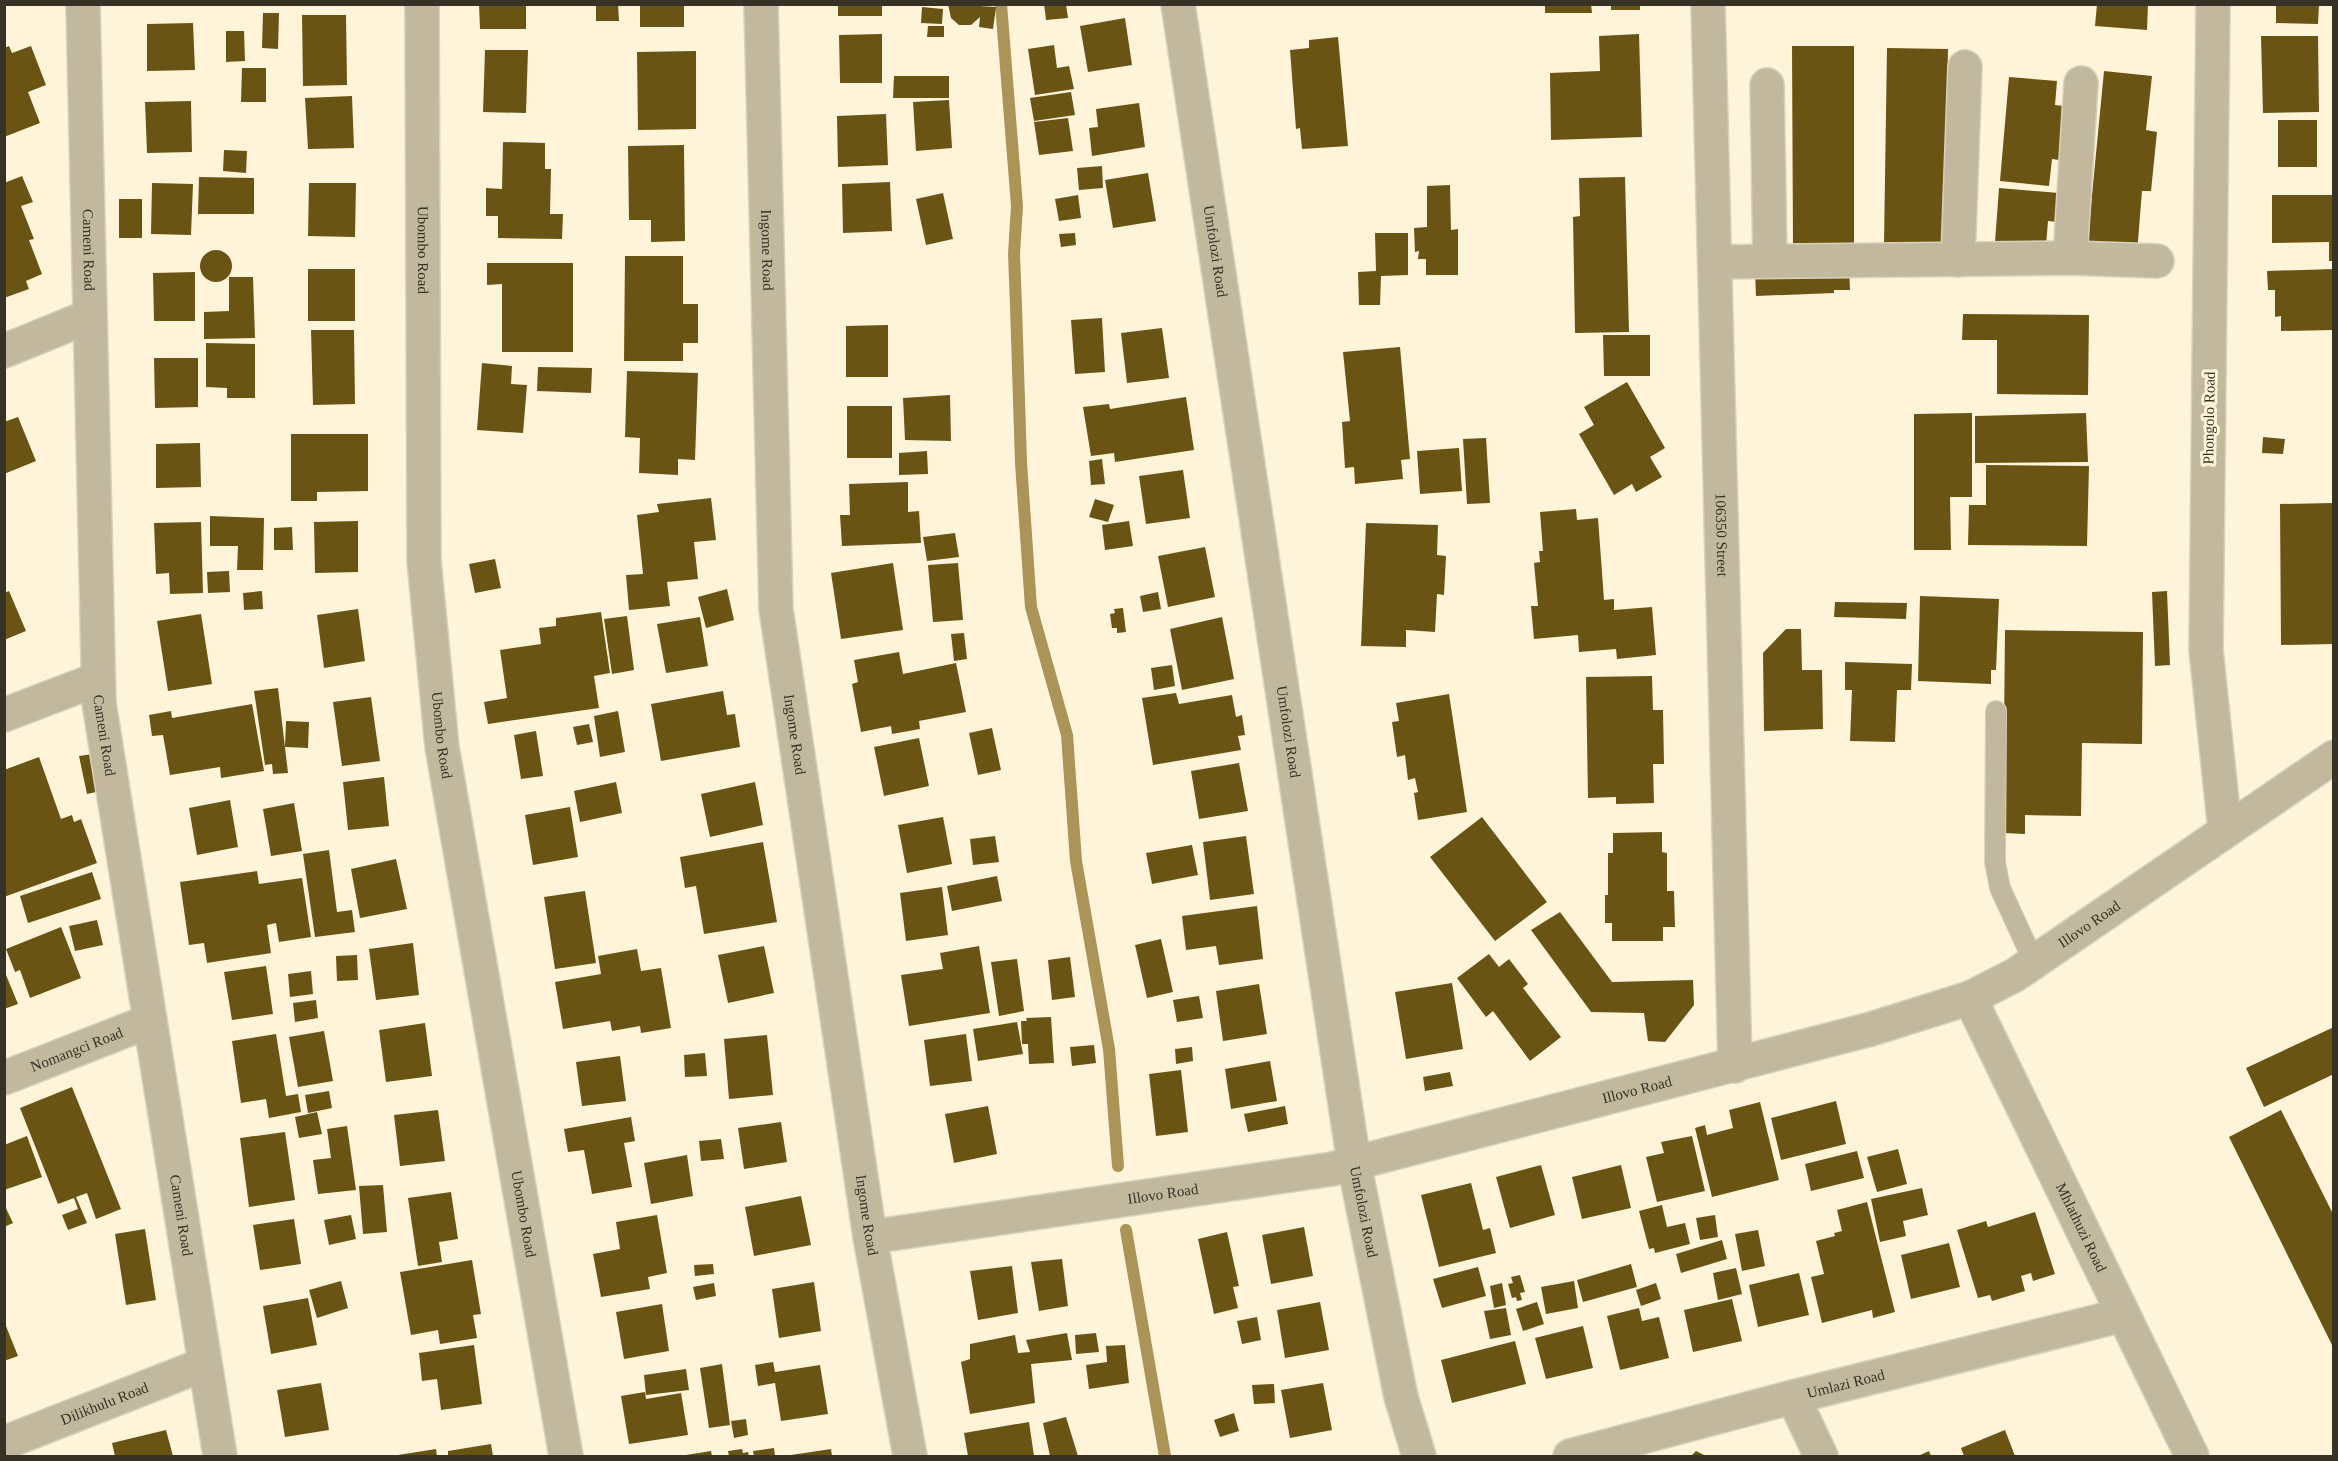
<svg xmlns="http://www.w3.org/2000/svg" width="2338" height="1461" viewBox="0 0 2338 1461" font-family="Georgia,serif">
<rect width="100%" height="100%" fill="#fef4da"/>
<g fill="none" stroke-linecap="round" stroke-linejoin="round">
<path stroke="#ab9458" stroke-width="12" d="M1001 4 1017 206 1014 254 1016 306 1021 463 1031 607 1067 735 1076 861 1109 1049 1118 1166
M1126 1230 1165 1456"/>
</g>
<path fill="#695414" d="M479 4H526V29H480Z
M596 4H618L619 21H596Z
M640 4H684V27H640Z
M838 4H882V16H838Z
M948 4 996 7 993 29 979 27 980 17 971 25H959L951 18Z
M1044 4H1066L1068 18 1046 20Z
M1545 4H1591L1592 13H1545Z
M1611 4H1640V10H1611Z
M2097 4H2148L2147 30 2095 26Z
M2276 5H2319L2318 24 2276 23Z
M922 7 943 9 942 24 921 23Z
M263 13H279L278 49 262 48Z
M302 15H346L347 85 303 86Z
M1125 18 1132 65 1088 72 1080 26Z
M193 23 195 70 147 71V24Z
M928 26H944V37H927Z
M226 31H244L245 61 226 62Z
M882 34V83H840L839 35Z
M1639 34 1642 137 1551 140 1550 73 1600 71 1599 36Z
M2261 36H2318L2319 112 2263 113Z
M1338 37 1348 146 1302 149 1300 128 1296 129 1290 50 1309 48V40Z
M1054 45 1057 68 1069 66 1074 89 1035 95 1028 49Z
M9 46 12 53 31 46 46 85 28 92 40 123 4 137V48Z
M1792 46H1854V246H1793Z
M1887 48 1948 49 1944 245 1884 244Z
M485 50H528L526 113 483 112Z
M696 51V129L638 130 637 52Z
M242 68H266V102H241Z
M2104 71 2152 76 2146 130 2157 132 2151 191H2142L2137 253 2087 247Z
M894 76H949V98H893Z
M2009 77 2057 81 2055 105 2064 106 2059 160 2052 159 2049 186 2000 181Z
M1071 92 1075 115 1034 121 1030 98Z
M352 96 354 148 308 149 305 98Z
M949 100 952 148 916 151 913 102Z
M191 101 192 152 147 153 145 102Z
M1139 103 1145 147 1092 156 1089 128 1098 127 1096 109Z
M886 114 888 165 838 167 837 116Z
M1068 118 1073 151 1039 155 1034 122Z
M2278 120H2317V167H2278Z
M503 142 545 143V169H551L550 214H563L562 239 498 238V216H486V188L502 189Z
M684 145 685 241 651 242V220H629L628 146Z
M224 150 247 151 246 173 223 171Z
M1102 166 1103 188 1079 190 1077 168Z
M1148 173 1156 221 1113 228 1105 180Z
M22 176 33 202 21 206 34 239 29 240 42 274 26 281 29 289 4 298V183Z
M199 177 254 178V214H198Z
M1625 177 1629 332 1575 333 1573 217 1580 216 1579 178Z
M890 182 892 231 843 233 842 184Z
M152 183 193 184 191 235 151 234Z
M309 183H356L355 237 308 236Z
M1450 185 1451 230 1458 229V275H1426V259H1418L1419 251 1415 252 1414 228 1427 227V186Z
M1999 188 2059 193 2057 222 2048 221 2046 246 1995 242Z
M943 193 953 239 926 245 916 199Z
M1078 195 1081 218 1059 221 1055 199Z
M2272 195H2334V261H2329V242L2272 243Z
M119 199H142V238H119Z
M1075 233 1076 245 1061 247 1059 234Z
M1375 233H1408V275L1381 276 1380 305H1359L1358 272 1376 271Z
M200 266a16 16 0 1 1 32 0a16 16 0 1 1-32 0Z
M625 256H683V304H698V343H683V361H624Z
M487 263H573V352H502V284L487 285Z
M1849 267 1850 290H1834V293L1756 296 1755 270Z
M308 269H355V321H308Z
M2334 269V330L2281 331V316L2275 317V290H2268L2267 271Z
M195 272V321H154L153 273Z
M229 277H253L255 338 204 339V312L229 311Z
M1963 314 2089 315 2088 395 1997 394V340H1962Z
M1102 318 1105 372 1075 374 1071 320Z
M888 325V377H846V326Z
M1162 328 1169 378 1127 383 1121 333Z
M311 330H354L355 404 313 405Z
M1603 335H1650V376H1604Z
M206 343 255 344V398H227V388L206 387Z
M1400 347 1410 459 1401 460 1403 479 1355 484 1354 467 1345 468 1342 422 1350 421 1343 352Z
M154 358H198V407L155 408Z
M482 363 512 366 511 384 527 385 523 433 477 430Z
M538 367 592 368 591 393 537 391Z
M627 371 698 373 695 460 678 459V475L639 473 640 438 625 437Z
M1627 382 1665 448 1650 457 1662 477 1636 492 1632 484 1614 495 1579 434 1594 425 1584 407Z
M950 395 951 441 905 440 903 398Z
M1186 397 1194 450 1115 462 1114 453 1091 456 1083 407 1109 404 1110 409Z
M847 406H892V458H847Z
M1972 413V497H1950L1951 550H1914V414Z
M2086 413 2088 462 1975 463V416Z
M18 417 36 461 4 474V422Z
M291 434H368V491L317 492V501H291Z
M2263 437 2285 439 2283 454 2262 453Z
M1486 438 1490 503 1467 504 1463 439Z
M200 443 201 487 156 488V444Z
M1459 448 1462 491 1420 494 1417 451Z
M927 451 928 474 899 475V453Z
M1102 459 1105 484 1091 485 1089 461Z
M1986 465 2089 466 2087 546 1968 545 1969 505H1986Z
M1183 470 1190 518 1146 524 1139 476Z
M908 482V512L919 511 921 543 842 546 840 515H850L849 484Z
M711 498 716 540 694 542 698 579 667 582 670 606 629 610 626 575 643 574 637 515 659 512 657 504Z
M1095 499 1114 505 1108 522 1089 517Z
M2334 503V644L2281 645 2280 504Z
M1576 509 1577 520 1598 518 1604 600 1614 599V610L1652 607 1656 655 1617 659 1616 649 1579 652 1578 635 1534 639 1531 606H1538L1534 563 1540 562 1539 551H1543L1540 512Z
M210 516 264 518 263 570H237L238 546H210Z
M358 521V572L315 573 314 522Z
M1129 521 1133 546 1105 550 1102 525Z
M201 522 203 593 170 594 169 573 156 574 154 523Z
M1366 523 1438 525 1437 555 1446 556 1444 595 1437 594 1435 632 1406 630V647L1361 646Z
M292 527 293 550H274V528Z
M955 533 959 557 927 561 923 537Z
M1205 547 1215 597 1168 607 1158 556Z
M495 559 501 588 475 593 469 564Z
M893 563 903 630 841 639 831 573Z
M958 563 963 620 933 622 928 565Z
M229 571 230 592 208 593 207 572Z
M727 589 734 620 706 628 698 597Z
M9 591 26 631 4 640V593Z
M262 591 263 609 244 610 243 593Z
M2167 591 2170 665 2155 666 2152 592Z
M1158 592 1161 609 1143 612 1140 596Z
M1920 596 1999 599 1996 670H1991V684L1918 681Z
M1835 602 1907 603 1906 619 1834 617Z
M1123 608 1126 632 1117 633V628H1112L1110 614 1115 613 1114 609Z
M358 609 365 661 324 668 317 615Z
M601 612 610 673 594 676 599 708 488 724 484 702 507 698 500 650 541 644 539 628 556 626V618Z
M201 614 212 684 168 691 157 621Z
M627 616 634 670 612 674 604 619Z
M700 617 708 666 666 673 657 624Z
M1222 617 1234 679 1182 690 1170 629Z
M1786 629H1801L1802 670H1822L1823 729 1764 731 1763 653Z
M2005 630 2143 632 2142 744 2082 743 2081 816 2025 815V834L2003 833Z
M964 633 967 659 954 661 951 634Z
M899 652 903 674 956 663 966 712 919 721 920 729 892 734 891 726 861 732 852 684 858 682 854 660Z
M1845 662 1912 664 1911 690H1897L1895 742 1850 741 1852 690H1845Z
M1172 665 1175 686 1154 690 1151 668Z
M1652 676 1653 710H1663L1664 764H1653L1654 803 1616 804V797L1588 798 1586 677Z
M278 688 288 773 273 774 272 764 265 765 254 691Z
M723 691 727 715 735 714 740 747 661 761 651 704Z
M1176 693 1179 704 1232 695 1236 717 1242 715 1245 735 1238 736 1241 750 1153 765 1142 698Z
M1449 694 1467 812 1418 820 1414 793 1418 792 1415 778 1408 780 1405 755 1397 757 1392 722 1399 721 1396 703Z
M371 697 380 761 342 766 333 702Z
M252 704 264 771 221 778 220 767 170 775 163 735 152 736 149 715 171 711 172 718Z
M618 711 625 752 600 757 594 716Z
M286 721 309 722 308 748 285 747Z
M589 724 593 742 577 745 573 727Z
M992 728 1001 770 978 775 969 733Z
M536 731 543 776 521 779 514 735Z
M919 738 929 786 884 796 874 747Z
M93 754 101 791 87 794 79 756Z
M39 757 61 819 72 815 74 822 81 819 97 863 4 897V770Z
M1239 763 1248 811 1199 819 1191 771Z
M384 777 389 826 348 830 343 782Z
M616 782 622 813 580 822 574 791Z
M755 782 763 825 710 837 701 794Z
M230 800 238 847 197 855 189 808Z
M294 803 302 851 271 856 263 809Z
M570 807 578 857 533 865 525 815Z
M943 817 952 864 907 873 898 825Z
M1482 817 1547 902 1495 941 1430 857Z
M1662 832V852L1667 853V891H1674L1675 927H1663V941H1612V923H1605V895H1608V853H1613V833Z
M995 836 999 862 973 865 970 839Z
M1246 836 1254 894 1210 900 1203 842Z
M763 842 777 922 704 934 696 886 685 888 680 857Z
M1192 845 1198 875 1152 884 1146 853Z
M329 850 337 912 352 910 355 932 315 937 303 854Z
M396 859 407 909 360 918 351 869Z
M257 871 259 884 302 878 311 937 279 942 276 923 267 925 271 953 207 963 204 943 189 945 180 882Z
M92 872 101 899 28 923 20 896Z
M997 876 1002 901 952 911 947 886Z
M942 887 948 935 906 941 900 893Z
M585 891 596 963 555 969 544 897Z
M1257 906 1263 959 1219 965 1216 946 1186 950 1182 916Z
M1560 912 1612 982 1693 980 1694 1005 1665 1042 1648 1041 1644 1013 1591 1012 1531 930Z
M97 920 103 945 75 951 69 926Z
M61 927 81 978 30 998 20 970 15 972 6 949Z
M1161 939 1173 992 1147 998 1135 945Z
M413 943 419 995 376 1000 369 949Z
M764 946 774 993 728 1003 718 955Z
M979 946 990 1013 909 1026 901 975 943 969 940 953Z
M637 949 641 971 661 968 671 1028 641 1033 640 1026 612 1031 610 1021 563 1029 555 982 601 974 598 956Z
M1489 954 1499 967 1509 959 1528 984 1523 988 1561 1037 1530 1061 1493 1011 1486 1017 1457 978Z
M357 955 358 980 337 981 336 956Z
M1070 957 1075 997 1052 1000 1048 960Z
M1017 959 1024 1011 999 1016 991 962Z
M266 966 273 1014 232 1020 224 972Z
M4 970 18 1004 4 1009Z
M311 971 313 994 290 997 288 974Z
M1452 983 1463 1049 1406 1059 1395 992Z
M1259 984 1267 1034 1223 1041 1216 991Z
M1199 996 1203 1018 1177 1022 1173 1000Z
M316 1000 318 1018 295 1022 293 1003Z
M1051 1017 1054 1063 1029 1064 1028 1044H1022L1021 1021H1027L1026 1018Z
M1017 1022 1023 1054 978 1061 973 1029Z
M425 1023 432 1076 386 1082 379 1030Z
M2334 1027V1074L2264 1107 2246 1068Z
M324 1031 333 1081 298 1087 289 1037Z
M276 1034 286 1096 298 1094 301 1112 269 1118 266 1099 241 1103 232 1041Z
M966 1034 972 1081 930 1086 924 1040Z
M767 1035 773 1095 729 1099 724 1039Z
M1094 1045 1096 1063 1072 1066 1070 1047Z
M1192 1047 1193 1061 1176 1064 1175 1049Z
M705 1053 707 1076 685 1077 684 1055Z
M620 1056 626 1101 582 1106 576 1062Z
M1270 1061 1277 1101 1231 1109 1225 1069Z
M1181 1070 1188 1132 1156 1136 1149 1074Z
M1450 1072 1453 1086 1425 1091 1423 1077Z
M72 1087 121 1209 96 1219 87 1193 76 1197 87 1223 68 1230 62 1215 78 1209 74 1198 58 1204 20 1108Z
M329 1091 332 1108 308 1113 305 1095Z
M1836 1101 1846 1144 1781 1160 1771 1118Z
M1760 1102 1779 1180 1712 1197 1695 1128 1705 1125 1707 1135 1733 1128 1729 1110Z
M988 1106 997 1154 954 1163 945 1114Z
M1285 1106 1288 1124 1248 1132 1244 1114Z
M438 1110 445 1161 400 1166 394 1115Z
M2281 1110 2334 1216V1349L2229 1137Z
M317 1112 322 1134 299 1138 295 1117Z
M631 1117 635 1141 624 1143 632 1187 592 1194 584 1150 568 1152 564 1129Z
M781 1122 787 1162 744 1169 738 1128Z
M347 1126 356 1190 318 1194 313 1160 331 1158 327 1129Z
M285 1132 295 1200 249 1207 240 1138Z
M27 1136 42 1177 4 1190V1145Z
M1692 1136 1705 1191 1657 1202 1646 1157 1664 1153 1661 1142Z
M721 1139 724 1159 701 1161 699 1141Z
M1898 1149 1907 1184 1877 1192 1867 1157Z
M1857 1151 1864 1178 1811 1191 1805 1164Z
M687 1155 693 1196 651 1204 644 1163Z
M1541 1165 1555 1215 1510 1228 1496 1177Z
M1621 1165 1631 1208 1582 1219 1572 1177Z
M1471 1183 1483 1230 1490 1228 1496 1253 1439 1267 1421 1195Z
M383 1185 387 1232 363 1234 359 1186Z
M1922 1188 1928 1215 1903 1221 1906 1236 1880 1242 1871 1199Z
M451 1192 458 1239 439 1242 442 1262 418 1266 408 1198Z
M801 1196 811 1245 754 1256 745 1207Z
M1867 1202 1895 1312 1873 1318 1872 1310 1822 1323 1811 1277 1824 1274 1816 1241 1835 1236 1834 1233 1842 1231 1837 1210Z
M4 1204 13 1223 4 1227Z
M1662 1205 1667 1227 1685 1223 1690 1244 1655 1253 1654 1248 1649 1249 1639 1211Z
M2035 1212 2055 1274 2033 1281 2031 1273 2021 1276 2025 1291 1992 1301 1990 1295 1978 1298 1957 1230 1986 1221 1988 1227Z
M351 1215 356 1239 329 1245 324 1220Z
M657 1215 667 1273 648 1277 650 1289 601 1297 593 1254 620 1249 616 1222Z
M1715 1215 1718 1237 1700 1240 1696 1218Z
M294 1219 301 1264 260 1270 253 1225Z
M1304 1227 1313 1276 1271 1284 1262 1235Z
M145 1229 156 1300 126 1305 115 1234Z
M1758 1230 1765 1266 1742 1271 1735 1234Z
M1227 1232 1239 1286 1233 1287 1238 1308 1214 1314 1198 1239Z
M1722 1240 1727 1259 1681 1273 1676 1254Z
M1949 1243 1960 1287 1911 1299 1901 1255Z
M1062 1259 1068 1306 1039 1311 1031 1262Z
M472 1260 481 1314 473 1315 477 1338 440 1344 438 1330 411 1335 400 1272Z
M713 1264 714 1274 695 1276 694 1265Z
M1631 1264 1637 1287 1583 1302 1577 1280Z
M1012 1266 1018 1313 978 1320 970 1271Z
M1478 1267 1486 1296 1442 1308 1433 1279Z
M1736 1268 1742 1294 1718 1300 1713 1273Z
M1799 1273 1809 1315 1758 1327 1749 1285Z
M1520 1275 1525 1292 1520 1293 1522 1300 1517 1301 1516 1297 1512 1298 1508 1284 1513 1283 1511 1277Z
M341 1281 348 1308 317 1318 309 1290Z
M1574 1281 1578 1308 1546 1314 1541 1287Z
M814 1282 821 1331 779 1338 772 1289Z
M714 1283 716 1296 696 1300 693 1287Z
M1502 1283 1506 1305 1494 1308 1490 1286Z
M1656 1283 1661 1299 1641 1306 1636 1290Z
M308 1298 317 1345 271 1354 263 1306Z
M1732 1299 1742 1341 1693 1352 1684 1310Z
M1320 1302 1329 1350 1285 1358 1277 1310Z
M1537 1302 1544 1324 1523 1331 1516 1309Z
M662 1304 669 1351 624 1359 616 1312Z
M1506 1308 1511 1335 1490 1339 1484 1311Z
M1639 1308 1642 1321 1659 1317 1669 1358 1620 1370 1607 1316Z
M1257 1317 1261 1340 1242 1344 1237 1321Z
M4 1321 18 1356 4 1361Z
M1583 1326 1593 1368 1546 1379 1535 1338Z
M1067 1333 1072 1360 1031 1364 1035 1403 970 1414 961 1362 970 1359V1344L1015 1335 1018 1353 1030 1352 1026 1340Z
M1096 1333 1099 1352 1076 1354 1075 1335Z
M1515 1341 1526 1384 1452 1403 1441 1360Z
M474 1345 482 1404 441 1410 437 1379 422 1381 419 1353Z
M1125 1345 1129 1383 1089 1389 1086 1365 1107 1362 1106 1346Z
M773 1362 775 1372 820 1365 828 1414 781 1421 775 1383 758 1386 755 1365Z
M722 1364 730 1425 709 1428 700 1368Z
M686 1369 689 1390 646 1395 644 1375Z
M321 1383 329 1430 285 1437 277 1390Z
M1323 1383 1332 1430 1290 1438 1281 1390Z
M1274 1384 1275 1403 1254 1404 1252 1385Z
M645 1392 646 1399 681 1393 688 1435 629 1444 621 1396Z
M1234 1413 1239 1431 1220 1437 1214 1420Z
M1066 1417 1078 1456H1050L1043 1423Z
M746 1419 748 1435 734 1438 731 1421Z
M1029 1422 1034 1456H968L964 1433Z
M166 1430 173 1456H115L112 1443Z
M2005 1430 2015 1456H1964L1961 1448Z
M491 1444 493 1456H448V1451Z
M774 1448 775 1456H754L753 1451Z
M436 1449 437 1456H398V1455Z
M742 1449 743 1453 748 1452 749 1456H729L728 1451Z
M831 1449 832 1456H791V1455Z
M711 1451 712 1456H686V1455Z
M1696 1451 1706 1456H1691Z
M1929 1451 1931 1456H1918Z"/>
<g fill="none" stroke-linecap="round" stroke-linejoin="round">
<g stroke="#dad1ba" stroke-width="22">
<path id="service" d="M1996 711 1995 862 2000 888 2034 962"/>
</g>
<g stroke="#dad1ba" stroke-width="36">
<g id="minor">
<path id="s1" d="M83 4 99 703 220 1456"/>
<path id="s2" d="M422 4 424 561 442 747 566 1456"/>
<path id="s3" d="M761 4 776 609 870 1237 910 1456"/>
<path id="s4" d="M1178 4 1354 1163 1401 1397 1419 1456"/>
<path id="s5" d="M1708 4 1735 1066"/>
<path d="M2213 4 2206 650 2225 830"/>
<path d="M1767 85 1770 260"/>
<path d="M2070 258 2081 83"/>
<path d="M1958 260 1965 67"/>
<path d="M1715 262 2070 258 2157 261"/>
<path d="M4 351 90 316"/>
<path d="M4 715 98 679"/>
<path id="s6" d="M1970 998 2192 1456"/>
<path id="s7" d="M4 1078 150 1021"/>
<path id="s8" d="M870 1237 1332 1169 1871 1029 1970 998 2015 975 2334 757"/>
<path d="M1793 1397 1821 1456"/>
<path id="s9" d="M4 1443 205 1364"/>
<path id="s10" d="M1570 1456 1793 1397 2123 1315"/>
</g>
</g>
<use href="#service" stroke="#c2b89e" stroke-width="20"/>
<use href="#minor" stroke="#c2b89e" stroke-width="33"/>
</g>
<g text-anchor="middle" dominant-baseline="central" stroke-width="6" stroke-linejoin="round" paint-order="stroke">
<g font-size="15" fill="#373226" stroke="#fef4da">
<text stroke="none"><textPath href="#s1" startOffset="246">Cameni Road</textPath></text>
<text stroke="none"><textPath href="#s2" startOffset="246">Ubombo Road</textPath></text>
<text stroke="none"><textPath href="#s3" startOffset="246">Ingome Road</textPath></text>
<text stroke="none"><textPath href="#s4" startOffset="250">Umfolozi Road</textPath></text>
<text transform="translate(2209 418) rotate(-89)">Phongolo Road</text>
<text stroke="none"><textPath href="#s5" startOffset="531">106350 Street</textPath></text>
<text stroke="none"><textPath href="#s4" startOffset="736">Umfolozi Road</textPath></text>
<text stroke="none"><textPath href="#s3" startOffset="732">Ingome Road</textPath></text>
<text stroke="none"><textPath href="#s1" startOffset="732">Cameni Road</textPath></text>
<text stroke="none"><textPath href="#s2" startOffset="732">Ubombo Road</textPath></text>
<text stroke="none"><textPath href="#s8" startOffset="1268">Illovo Road</textPath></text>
<text stroke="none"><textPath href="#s7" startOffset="78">Nomangci Road</textPath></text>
<text stroke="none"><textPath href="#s8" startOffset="782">Illovo Road</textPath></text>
<text stroke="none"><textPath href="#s8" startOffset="296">Illovo Road</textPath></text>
<text stroke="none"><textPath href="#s4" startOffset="1222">Umfolozi Road</textPath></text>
<text stroke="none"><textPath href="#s2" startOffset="1218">Ubombo Road</textPath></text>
<text stroke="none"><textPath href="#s1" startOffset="1218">Cameni Road</textPath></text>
<text stroke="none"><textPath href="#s3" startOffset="1218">Ingome Road</textPath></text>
<text stroke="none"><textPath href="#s6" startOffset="255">Mhlathuzi Road</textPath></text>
<text stroke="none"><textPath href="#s10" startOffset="285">Umlazi Road</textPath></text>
<text stroke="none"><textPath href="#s9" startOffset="108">Dilikhulu Road</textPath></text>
</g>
</g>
<rect width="2338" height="1461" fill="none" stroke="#373226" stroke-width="12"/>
</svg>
